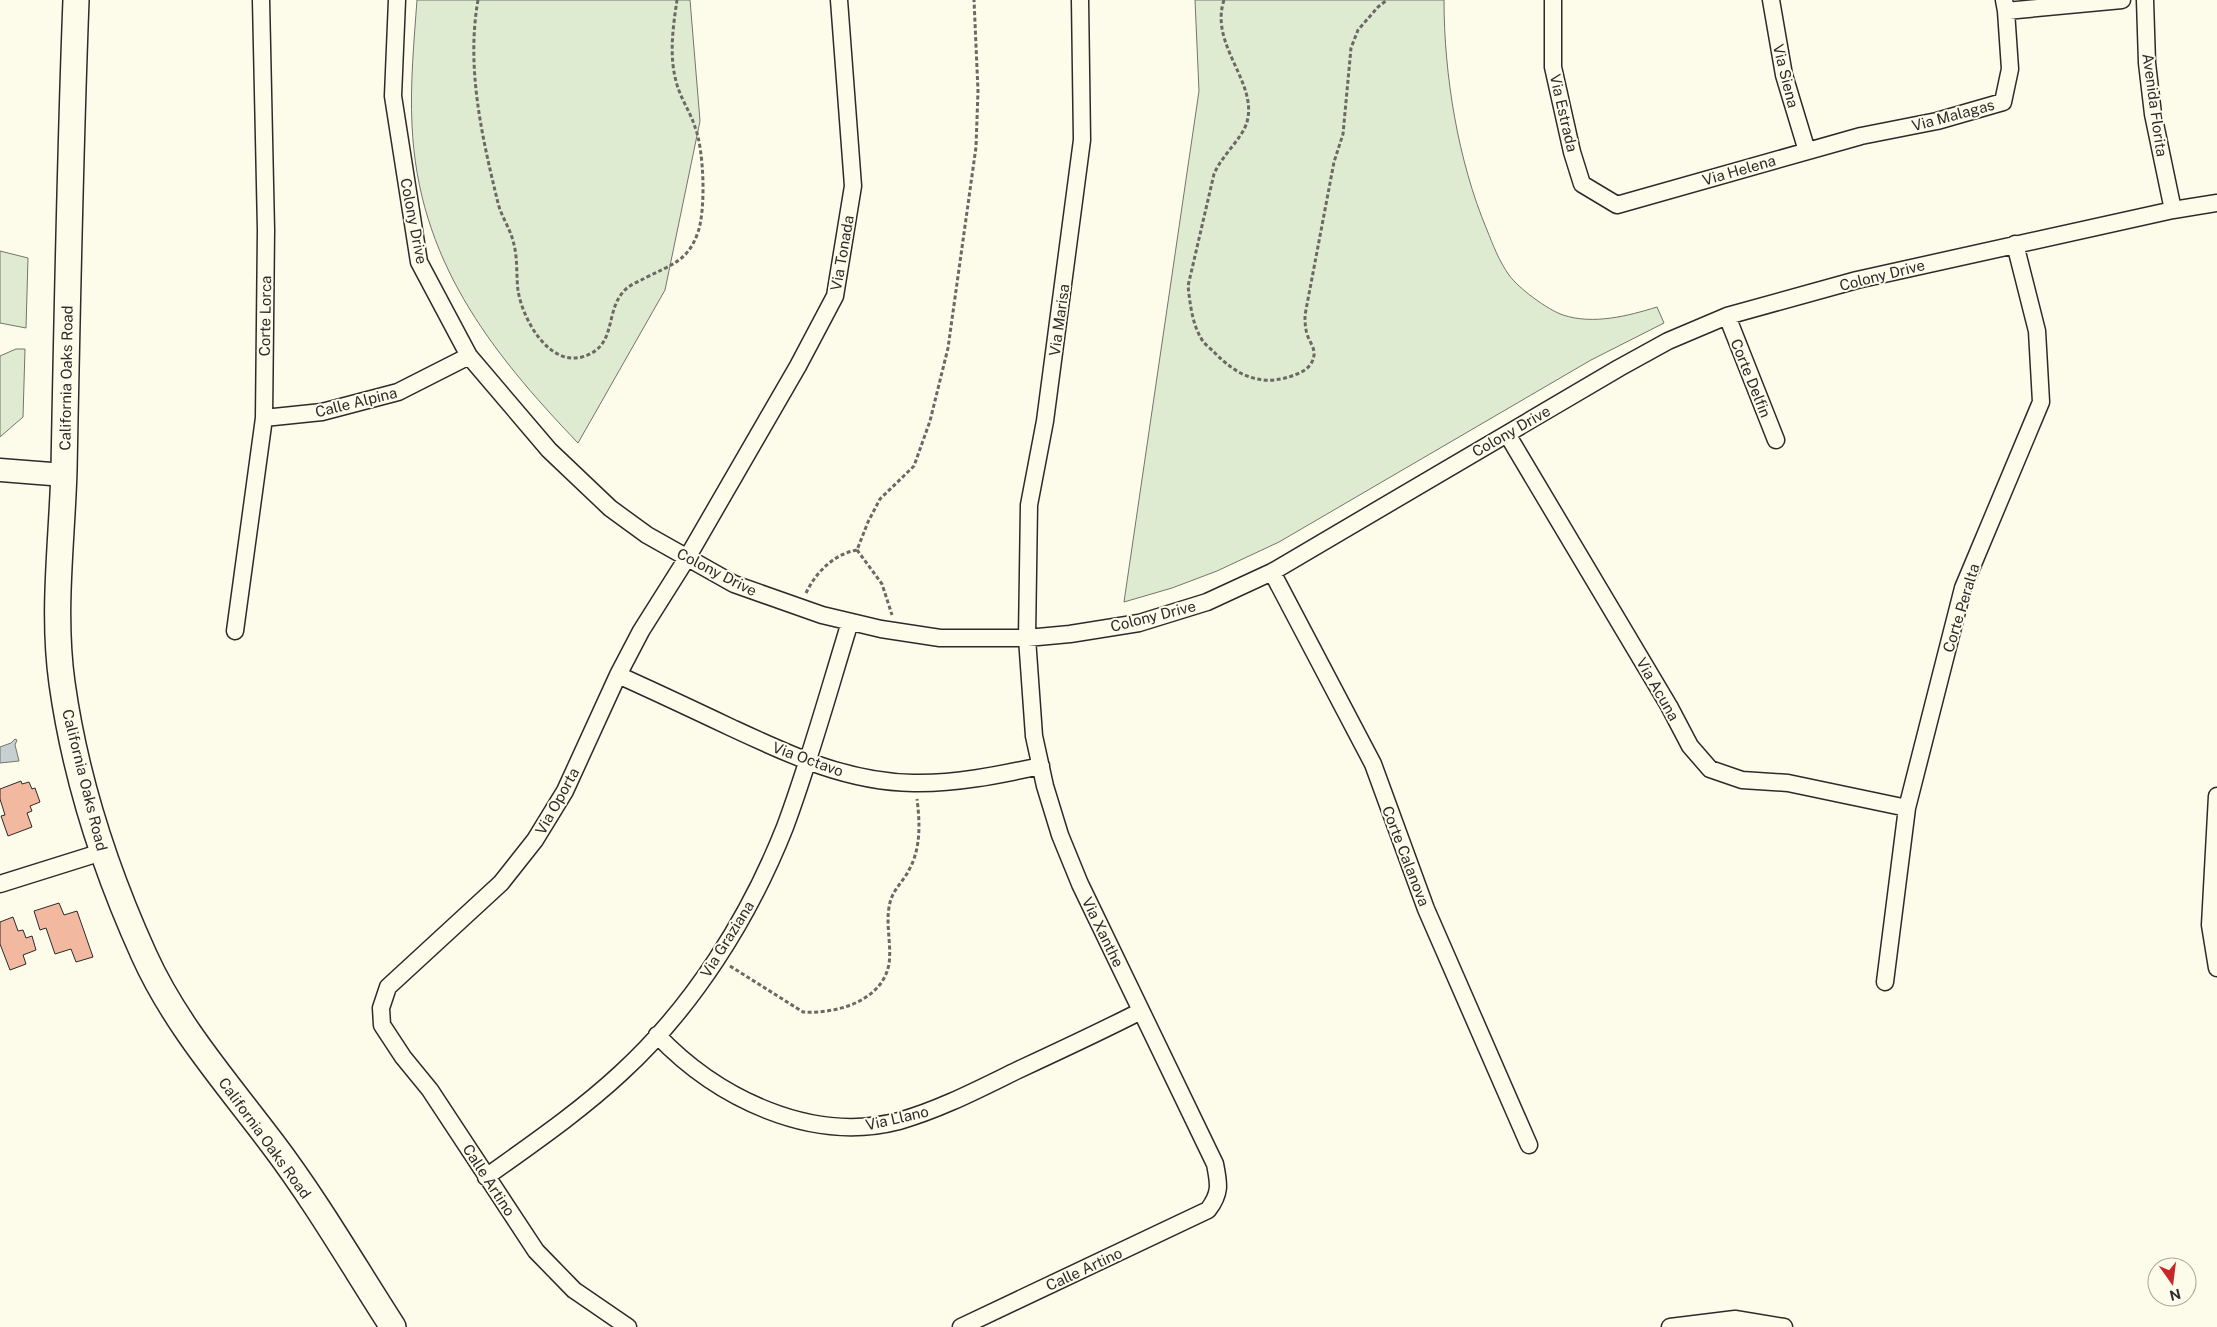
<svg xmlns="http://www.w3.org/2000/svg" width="2217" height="1327" viewBox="0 0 2217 1327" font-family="'Public Sans',sans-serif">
<rect width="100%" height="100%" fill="#fdfbea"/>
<path fill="#deebd1" stroke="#74746e" d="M417 0H690L700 121 665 290 578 443C489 350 418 259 412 125 410 84 414 41 417 0Z
M1195 0H1444C1444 75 1458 161 1487 230 1493 245 1499 261 1509 275 1518 288 1548 310 1563 315 1593 325 1628 316 1657 307L1664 323 1591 360 1279 542 1217 571 1172 588 1124 602 1199 91Z
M0 251 28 258 26 328 0 323Z
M16 349H25L23 417 0 437V356Z"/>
<path fill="#c7d0d0" stroke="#74746e" d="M15 739 17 740 15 745 19 761 0 763V747L11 743Z"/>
<path fill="#f2b8a0" stroke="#2b2b2b" d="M21 781 22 784 29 782 32 789 35 788 40 802 30 806 32 811 27 813 32 827 8 836 1 816 5 815 0 799V789Z
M59 903 64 915 77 911 93 957 76 962 71 949 55 954 46 928 40 930 34 911Z
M13 917 18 931 23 930 26 938 32 936 36 950 23 955 26 964 10 970 0 944V922Z"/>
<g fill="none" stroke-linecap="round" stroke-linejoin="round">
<g stroke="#2b2b2b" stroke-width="19">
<path id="minor" d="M397 0 393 96 419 262 469 356 549 450 610 508 647 535 734 584 822 615 881 629 940 638H1027L1070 634 1139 623 1207 602 1272 572 1619 368 1668 341 1727 316 1857 280 2173 210 2217 203
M1553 0V67L1572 152 1582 184 1617 205 1861 136 1937 121 2003 102 2010 69 2006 11 2004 0
M1771 0 1784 75 1807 151
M2145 0 2147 63 2153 114 2173 210
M2006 11 2122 0
M1727 316 1776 440
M264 418 322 412 398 392 469 356
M1507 434 1669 706 1690 746 1710 769 1742 780 1788 783 1907 808
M1272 572 1373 764 1426 909 1529 1145
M235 631 264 418 266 230 261 0
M618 675C656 692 694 710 732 728 790 755 847 782 913 783 956 784 998 775 1041 766
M2217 796 2210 925 2217 968
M0 884 102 852
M1885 982 1907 808 1963 588 2041 402 2037 331 2015 244
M657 1035C717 1098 811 1144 899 1121 941 1109 979 1089 1018 1070 1059 1051 1100 1032 1141 1011
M486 1177C532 1144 579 1112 621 1073 693 1007 749 918 785 827 810 760 829 690 850 622
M628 1327 574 1290 536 1251 430 1090 403 1057 382 1025 381 1008 388 987 501 883 535 840 565 791 618 675 641 631 687 558 798 366 835 296 853 186 839 0
M961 1327 1208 1210C1221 1193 1219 1184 1215 1164L1080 884 1060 835 1045 786 1034 736 1027 638 1029 505 1045 421 1082 140 1080 0
M1670 1327 1735 1319 1784 1327"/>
</g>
<g stroke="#2b2b2b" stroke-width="25">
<path id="secondary" d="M0 470 64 475"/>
</g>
<g stroke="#2b2b2b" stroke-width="28">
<path id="primary" d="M76 0C70 156 67 313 64 470 62 541 52 612 62 683 75 776 105 869 144 955 175 1024 226 1082 272 1143 316 1201 353 1265 393 1327"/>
</g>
<path stroke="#6a6964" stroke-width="3" stroke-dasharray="4 2.5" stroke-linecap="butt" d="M478 0C466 68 482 137 498 203 501 216 510 228 513 241 518 257 516 274 518 290 522 318 548 366 582 357 618 347 604 312 624 291 629 285 638 282 645 278 670 265 688 262 698 232 706 209 704 150 695 127 690 111 680 98 676 81 669 55 673 27 677 0
M1224 0C1209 45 1258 82 1247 122 1242 139 1222 155 1214 174L1188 286C1190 303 1192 323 1201 338 1204 344 1210 348 1214 352 1238 377 1263 388 1297 374 1305 371 1313 365 1314 355 1315 348 1309 341 1307 334 1305 327 1305 321 1305 315L1334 162 1343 134 1351 48 1358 30 1378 7 1387 0
M857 550 882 584 892 615
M806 593C816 572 834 554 857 550L868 522 880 499 914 466 930 421 948 348 976 147 978 91 974 0
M730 966 803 1012C835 1014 882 1002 889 964 892 942 884 921 891 899 895 888 904 880 909 870 921 848 920 823 917 799"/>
<use href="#minor" stroke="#fdfbea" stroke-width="16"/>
<use href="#secondary" stroke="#fdfbea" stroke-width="22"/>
<use href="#primary" stroke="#fdfbea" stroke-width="25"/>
</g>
<g text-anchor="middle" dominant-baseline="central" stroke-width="4" stroke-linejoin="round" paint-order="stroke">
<g font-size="15" fill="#2b2b2b" stroke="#fdfbea">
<text transform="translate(1786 76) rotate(76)">Via Siena</text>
<text transform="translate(2155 105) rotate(82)">Avenida Florita</text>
<text transform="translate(1564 113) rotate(77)">Via Estrada</text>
<text transform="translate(1953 115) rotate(-15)">Via Malagas</text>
<text transform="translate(1739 170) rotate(-16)">Via Helena</text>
<text transform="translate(414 221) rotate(79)">Colony Drive</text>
<text transform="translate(842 253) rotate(-80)">Via Tonada</text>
<text transform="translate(1882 275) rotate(-14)">Colony Drive</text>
<text transform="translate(265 316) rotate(-89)">Corte Lorca</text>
<text transform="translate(1059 320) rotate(-82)">Via Marisa</text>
<text transform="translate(66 378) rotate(-89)">California Oaks Road</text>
<text transform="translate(1751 378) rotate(68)">Corte Delfin</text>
<text transform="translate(356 402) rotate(-14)">Calle Alpina</text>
<text transform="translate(1511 431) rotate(-30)">Colony Drive</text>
<text transform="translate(717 572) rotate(27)">Colony Drive</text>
<text transform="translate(1961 608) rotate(-73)">Corte Peralta</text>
<text transform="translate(1153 616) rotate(-14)">Colony Drive</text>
<text transform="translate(1658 689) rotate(60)">Via Acuna</text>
<text transform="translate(808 759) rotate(20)">Via Octavo</text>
<text transform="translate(85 780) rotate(76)">California Oaks Road</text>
<text transform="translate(557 801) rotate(-61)">Via Oporta</text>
<text transform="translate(1406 856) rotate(69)">Corte Calanova</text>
<text transform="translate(1103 932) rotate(64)">Via Xanthe</text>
<text transform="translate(727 939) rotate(-58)">Via Graziana</text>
<text transform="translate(897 1118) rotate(-13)">Via Llano</text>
<text transform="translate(265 1138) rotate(54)">California Oaks Road</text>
<text transform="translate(489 1180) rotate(57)">Calle Artino</text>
<text transform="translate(1084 1269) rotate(-25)">Calle Artino</text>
</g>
</g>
<g transform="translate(2172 1282) rotate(166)"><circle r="24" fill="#fdfbea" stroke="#a9a89e"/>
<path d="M0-4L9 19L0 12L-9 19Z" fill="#c62828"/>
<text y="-8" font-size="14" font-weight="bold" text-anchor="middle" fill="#2b2b2b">N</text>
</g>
</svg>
